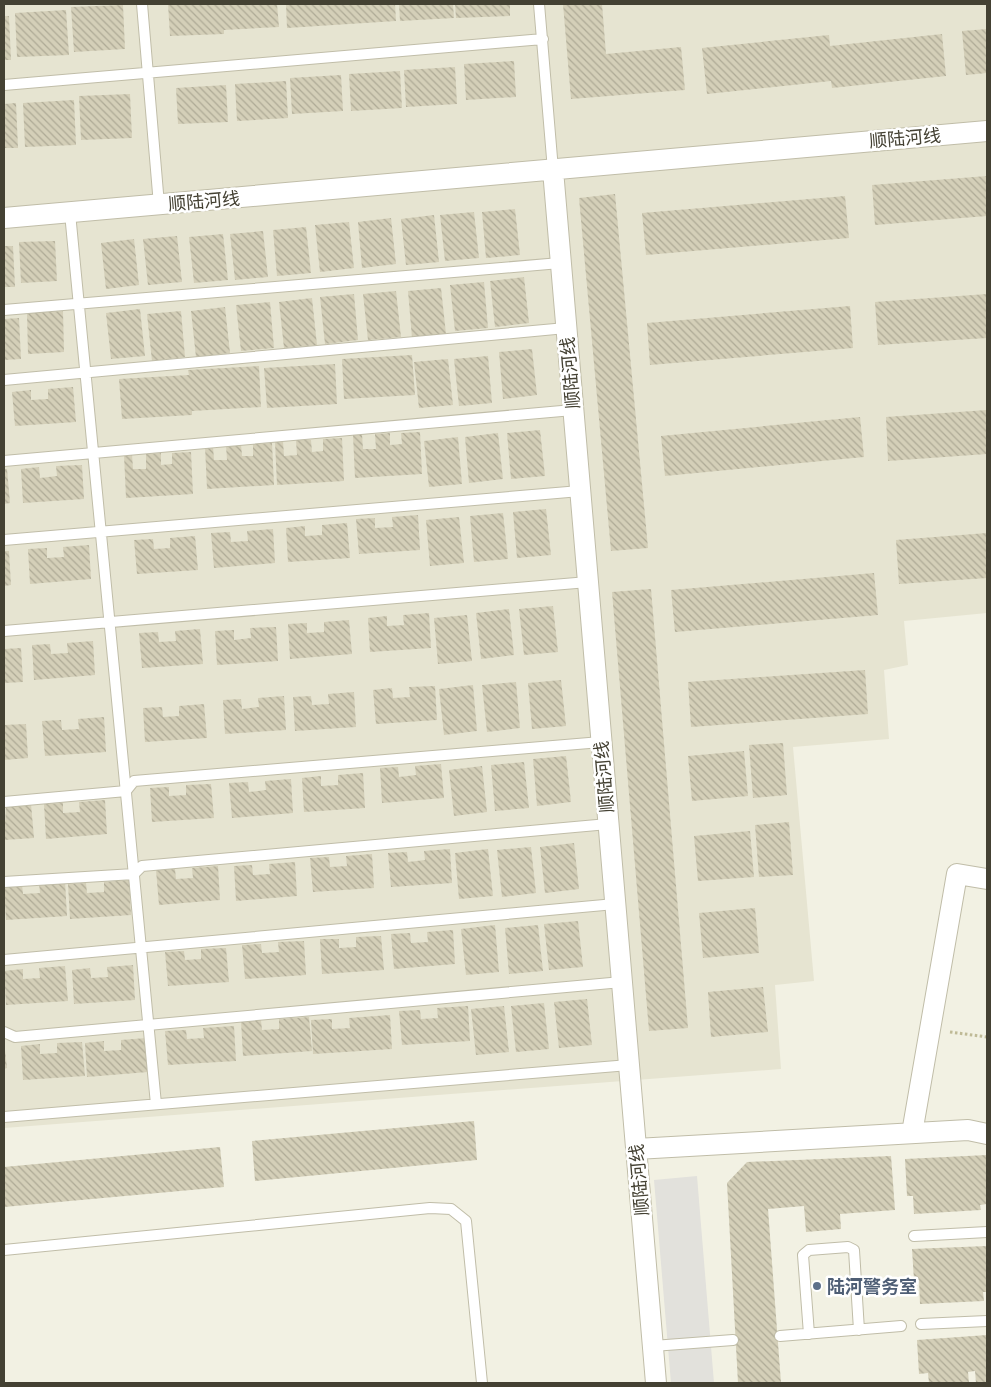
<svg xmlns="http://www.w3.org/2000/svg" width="991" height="1387" viewBox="0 0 991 1387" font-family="Quicksand,'Noto Sans SC',sans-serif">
<defs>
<pattern id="building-back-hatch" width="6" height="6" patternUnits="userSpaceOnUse" patternTransform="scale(1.25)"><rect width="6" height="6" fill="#d4cfb8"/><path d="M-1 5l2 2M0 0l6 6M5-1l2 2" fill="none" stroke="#aeaa96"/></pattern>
</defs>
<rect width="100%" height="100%" fill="#f2f1e3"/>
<path fill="#e6e4d1" d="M4 4H987V613L904 621 908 665 884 670 889 739 793 747 814 981 775 985 781 1069 4 1128Z"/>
<path fill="#e2e1dc" d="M697 1176 714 1383H671L654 1180Z"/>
<path fill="url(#building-back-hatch)" d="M168 4H277L279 27 224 30V34L170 36Z
M286 4H395L396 21 287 28Z
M399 4H453L454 18 400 21Z
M455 4H510V16L456 18Z
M563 4H602L606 54 681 47 685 90 571 99Z
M123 5 125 49 74 52 71 7Z
M66 10 69 55 17 57 15 13Z
M4 16H9L11 60H4Z
M987 29V73L966 75 962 31Z
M942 34 946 76 832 88 831 81 707 94 702 48 829 35 830 46Z
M514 61 516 97 466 100 464 64Z
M455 67 457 104 406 107 404 70Z
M400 71 402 108 351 111 349 74Z
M341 75 343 111 292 114 290 78Z
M286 81 288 118 237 121 235 84Z
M226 85 228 122 178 124 176 88Z
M130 94 132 138 81 140 79 96Z
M74 100 76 145 25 147 23 103Z
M16 103 18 148H4V104Z
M987 176V216L875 225 872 185Z
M615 194 648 548 611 551 579 198Z
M845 196 849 238 646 255 642 213Z
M515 209 520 255 486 258 482 212Z
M474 212 479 258 445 261 440 215Z
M434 215 439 262 406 265 401 219Z
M391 218 396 264 362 268 358 222Z
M349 222 354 268 320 272 315 225Z
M306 227 311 273 277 276 273 230Z
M263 231 268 277 235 280 230 234Z
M223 234 228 280 194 283 189 237Z
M177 236 182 282 148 285 143 239Z
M134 239 139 285 106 289 101 243Z
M55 241 57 281 21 283 19 242Z
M4 246H13L15 287H4Z
M524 277 529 323 495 327 490 281Z
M484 282 488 328 455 331 450 285Z
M441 288 446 334 412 338 408 291Z
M396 291 401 337 368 340 363 294Z
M354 294 358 340 325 344 320 297Z
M987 294V338L878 345 875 302Z
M312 298 317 345 284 348 279 302Z
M270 302 274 348 241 351 236 305Z
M850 306 853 348 650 365 647 323Z
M225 307 230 353 196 357 191 311Z
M140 309 145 356 111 359 106 313Z
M63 311 64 352 28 354 27 313Z
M181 311 185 357 152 361 147 314Z
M19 318 21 359 4 360V319Z
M532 349 537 395 503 399 499 352Z
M412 355 415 395 344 399 342 359Z
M488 356 492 403 459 406 454 359Z
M448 359 453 405 419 408 414 362Z
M335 364 337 404 267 408 264 368Z
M259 366 261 407 192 411V415L122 419 119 379 189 375 188 370Z
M73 387 76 422 15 426 12 392 31 390V400L48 399V389Z
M987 410V454L888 461 886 417Z
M860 417 864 457 665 476 661 436Z
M540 430 545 476 511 479 507 433Z
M420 432 422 474 355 478 353 435 362 434 363 449H376L375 434 390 433V445L402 444 401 433Z
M498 433 503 479 469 483 465 437Z
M458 437 462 484 429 487 424 441Z
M342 438 344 481 277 485 275 442 283 441 284 456 297 455 296 440H311L312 452 323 451V439Z
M272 443 274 485 207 489 205 446H213L214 460H227L226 445 241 444 242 456H253V444Z
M191 452 193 494 126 498 124 455 132 454 133 469H146V454L161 453V465L172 464V453Z
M82 465 84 499 23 503 21 469 39 467 40 478 57 476 56 466Z
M4 469H7L10 503 4 504Z
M546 509 551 555 517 558 513 512Z
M503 513 508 559 474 562 470 516Z
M418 515 420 550 359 554 356 519 375 518V528L393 527 392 517Z
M459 517 464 563 430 566 426 520Z
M347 523 350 558 288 562 286 528 305 526V536L322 535V525Z
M273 529 275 563 214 568 211 533 230 532 231 542 248 541 247 531Z
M987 533V578L899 584 896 540Z
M195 536 198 570 137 574 134 540 153 539 154 549 170 548V538Z
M89 545 91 579 30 584 28 549 47 548V558L64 557 63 547Z
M4 551H9L11 585 4 586Z
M874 573 878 615 675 632 671 590Z
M651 589 688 1028 649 1031 612 592Z
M553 606 558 652 524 655 519 609Z
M509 609 514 655 481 659 476 613Z
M429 613 431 648 370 652 368 618 387 616V626L404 625 403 615Z
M467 615 472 661 438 664 434 618Z
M349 620 352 654 290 659 288 624 307 623V633L324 632V622Z
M276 627 278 661 217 665 215 631 234 630V640L251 638 250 628Z
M200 629 203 664 142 668 139 633 158 632 159 642 176 641 175 631Z
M93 641 95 675 34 680 32 645 50 644 51 654 68 653 67 643Z
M21 648 23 682 4 683V649Z
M865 670 868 714 691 727 688 682Z
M561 680 566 726 532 729 528 683Z
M516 682 520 728 487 732 482 685Z
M473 685 477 731 444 735 439 689Z
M435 686 437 720 376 724 373 690 392 688 393 698 410 697 409 687Z
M354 692 356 727 295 731 293 697 311 696 312 705 329 704 328 694Z
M284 696 286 730 225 734 223 700 241 699 242 709 259 707 258 698Z
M204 704 207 738 145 742 143 708 162 707 163 717 179 716V706Z
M104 717 106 752 45 756 42 721 61 720 62 730 79 729 78 719Z
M26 724 28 758 4 760V725Z
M783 743 787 795 753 798 749 745Z
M744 751 748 796 692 801 688 756Z
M566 756 571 802 537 806 533 759Z
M524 762 529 808 495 811 491 765Z
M441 764 444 798 382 803 380 768 398 767 399 777 416 775 415 766Z
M482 766 487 812 454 816 449 770Z
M363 773 365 808 304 812 302 778 321 776V786L338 785V775Z
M291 779 293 813 232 818 229 783 248 782 249 792 266 790 265 781Z
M211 784 214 818 152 822 150 788 169 787V796L186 795V785Z
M105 800 107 834 46 839 44 804 63 803V813L80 812 79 802Z
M31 804 34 838 4 840 6 806Z
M789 822 793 875 759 877 755 825Z
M750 831 754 877 698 881 694 836Z
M574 843 579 889 545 893 540 847Z
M531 847 536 893 502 897 497 850Z
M450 849 452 883 391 887 388 853 407 852 408 862 425 860 424 851Z
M488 849 493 896 459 899 455 853Z
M372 854 374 888 313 892 310 858 329 857 330 867 347 866 346 856Z
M295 862 297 896 236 901 234 866 252 865 253 875 270 874 269 864Z
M218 866 220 900 159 905 156 870 175 869 176 879 193 878 192 868Z
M129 880 131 915 70 919 68 884 86 883 87 893 104 892V882Z
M65 881 67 916 6 920 4 886 22 884 23 894 40 893 39 883Z
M755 908 759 953 703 958 699 913Z
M578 921 583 967 549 970 544 924Z
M495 925 499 972 466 975 461 929Z
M538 925 543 971 509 974 505 928Z
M453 930 455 964 394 969 391 934 410 933 411 943 428 942 427 932Z
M381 936 384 970 322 974 320 939H339V948L356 947V937Z
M304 941 306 975 245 979 242 945 261 944 262 953 279 952 278 942Z
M226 948 229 982 168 986 165 952 184 951 185 960 201 959V949Z
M133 965 135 1000 74 1004 72 970 90 968 91 978 108 977 107 967Z
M65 966 68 1001 6 1005 4 971 23 969V979L40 978 39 968Z
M763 987 768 1032 711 1037 708 992Z
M587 999 592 1045 559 1048 554 1002Z
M544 1003 549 1049 516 1052 511 1006Z
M468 1006 470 1041 402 1045 399 1011 420 1010 421 1019 438 1018 437 1008Z
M504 1006 509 1052 476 1055 471 1009Z
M390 1015 392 1049 313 1054 311 1020 332 1019V1029L350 1028 349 1018Z
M309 1017 312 1051 243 1056 241 1021 261 1020 262 1030 279 1029V1019Z
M234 1026 236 1061 168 1065 165 1031 186 1030 187 1039 204 1038 203 1028Z
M146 1038 148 1072 87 1077 85 1043 104 1041V1051L121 1050V1040Z
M4 1041 7 1068 4 1069Z
M82 1042 85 1076 23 1080 21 1046 40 1044V1054L57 1053V1043Z
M474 1121 477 1160 255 1181 252 1141Z
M220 1147 224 1187 4 1207V1167Z
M987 1155V1204L980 1205 981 1210 914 1214 913 1196H907L905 1159Z
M891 1156 895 1210 840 1214 841 1229 806 1232 804 1206 768 1209 781 1383H738L727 1183 747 1162Z
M987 1246V1292H983L984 1301 920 1304 919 1280H914L912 1249Z
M987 1335V1383H976L975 1371 968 1372 969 1383H929L928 1373 919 1374 917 1340Z"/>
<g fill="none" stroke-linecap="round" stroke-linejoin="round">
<g stroke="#c0bda8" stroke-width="12">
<path id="service" d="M142 4 159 205
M539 4 553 170
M4 85 543 39
M70 213 156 1104
M4 310 560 263
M4 380 566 328
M4 461 573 410
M4 540 580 491
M4 631 588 582
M4 802 126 791 134 781 601 742
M4 882 134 874 142 866 608 824
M4 960 615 904
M4 1032 15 1037 622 982
M4 1117 629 1065
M914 1236 987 1232
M4 1250 430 1208 451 1209 466 1221 482 1383
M921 1324 987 1321
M809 1334 803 1255 809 1250 848 1247 854 1250 859 1330
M780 1336 901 1326
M653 1346 733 1340"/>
</g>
<g stroke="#c0bda8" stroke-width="22">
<path id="minor" d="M553 170 656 1383
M4 218 987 131
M912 1133 957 874 987 879
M636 1149 968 1130 987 1134"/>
</g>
<path stroke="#bfba96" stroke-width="3" stroke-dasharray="2.5 2.5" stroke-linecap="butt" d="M950 1032 987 1037"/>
<use href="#service" stroke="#fff" stroke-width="10"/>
<use href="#minor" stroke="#fff" stroke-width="20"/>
</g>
<circle fill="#5c6f8a" stroke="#fff" stroke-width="2" cx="817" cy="1286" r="5"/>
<g text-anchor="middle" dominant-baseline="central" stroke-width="5" stroke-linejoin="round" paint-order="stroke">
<g font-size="18" fill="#444133" stroke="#fff">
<text transform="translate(905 138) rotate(-5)">顺陆河线</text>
<text transform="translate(204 201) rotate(-5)">顺陆河线</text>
<text transform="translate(570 373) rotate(-95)">顺陆河线</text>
<text transform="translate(604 777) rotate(-95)">顺陆河线</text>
<text transform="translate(639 1180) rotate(-95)">顺陆河线</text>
</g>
<g font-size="18" font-weight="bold" fill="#4e5e75" stroke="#fff" text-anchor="start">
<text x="827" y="1286">陆河警务室</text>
</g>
</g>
<rect width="991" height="1387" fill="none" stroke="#444133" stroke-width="10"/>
</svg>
